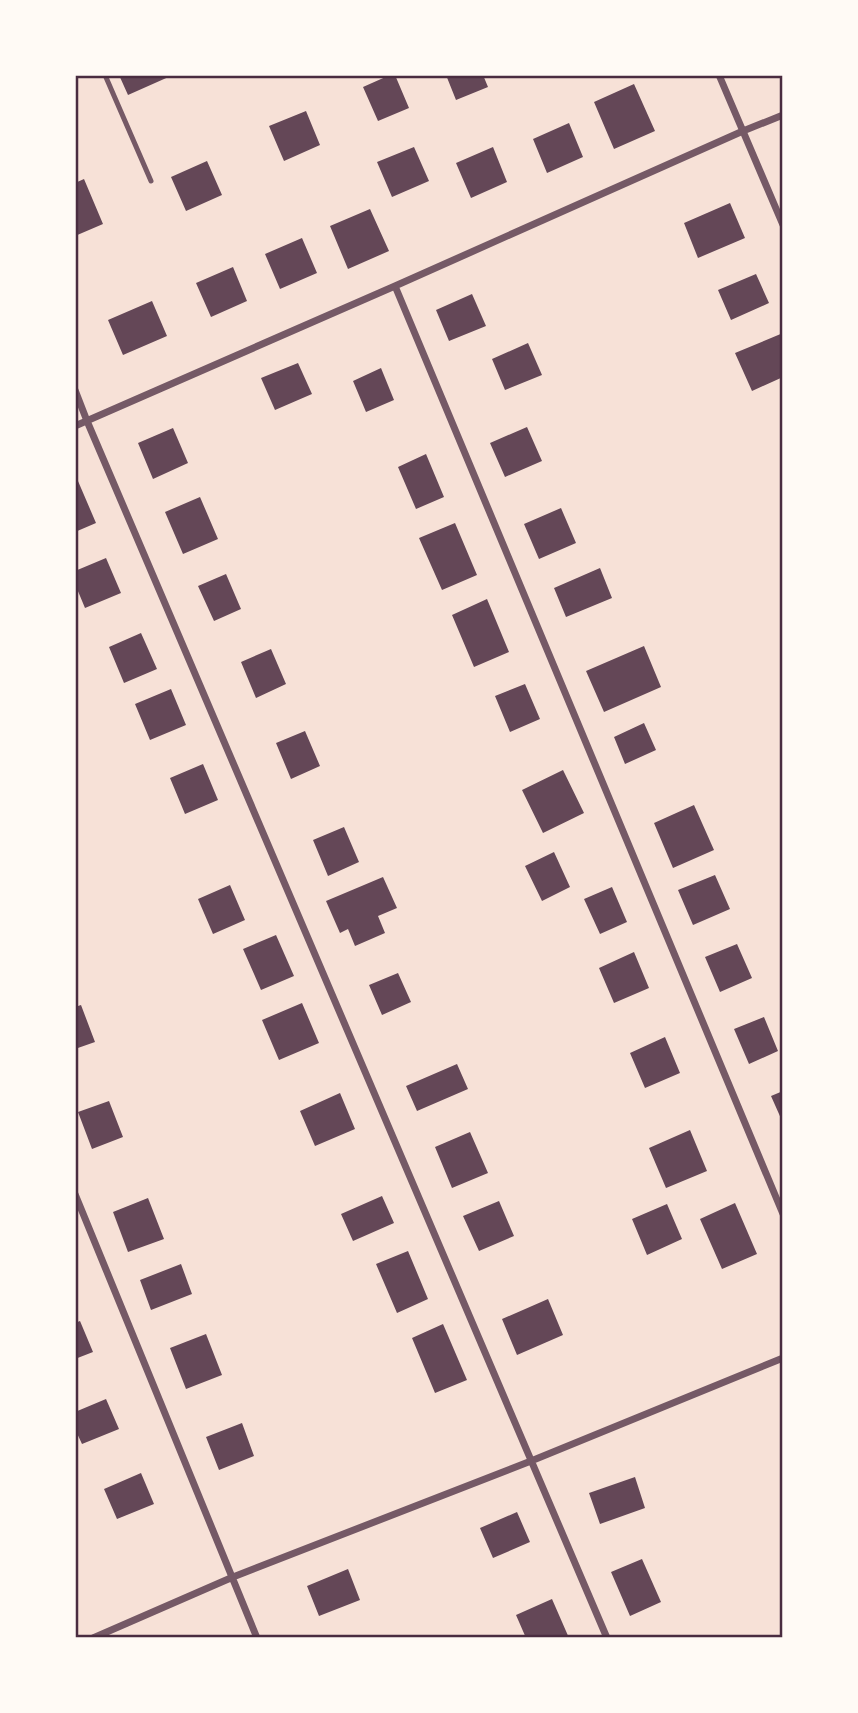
<svg xmlns="http://www.w3.org/2000/svg" width="858" height="1713" viewBox="0 0 858 1713" font-family="'DejaVu Sans',sans-serif">
<rect width="100%" height="100%" fill="#f7e1d7"/>
<path fill="#644757" d="M119 75H173L128 95Z
M390 75H395L409 108 378 121 363 87Z
M446 75H483L488 87 456 100Z
M634 84 655 131 614 149 594 102Z
M306 111 320 145 284 161 269 126Z
M569 123 583 157 547 173 533 139Z
M414 147 429 181 392 197 377 162Z
M493 147 507 182 471 198 456 163Z
M207 161 222 195 186 211 171 177Z
M84 179 103 224 75 236V183Z
M730 203 745 238 698 258 684 223Z
M370 209 389 251 348 269 330 226Z
M302 238 317 273 280 289 265 254Z
M233 267 247 301 211 317 196 283Z
M756 274 769 303 731 320 718 290Z
M472 294 486 326 449 341 436 310Z
M152 301 167 336 123 355 108 320Z
M783 333V377L752 391 735 353Z
M528 343 542 375 505 390 492 359Z
M298 363 312 394 275 410 261 378Z
M381 368 394 400 366 412 353 381Z
M527 427 542 461 505 477 490 443Z
M173 428 188 463 153 479 138 443Z
M426 454 444 497 416 509 398 467Z
M75 474 96 523 75 532Z
M200 497 218 539 183 554 165 512Z
M561 508 576 543 539 559 524 524Z
M455 523 477 575 442 590 419 538Z
M106 558 121 593 85 608 75 584V571Z
M600 568 612 598 566 617 554 588Z
M226 574 241 609 214 621 198 586Z
M487 599 509 652 474 667 452 615Z
M141 633 157 669 124 683 109 647Z
M644 646 661 687 604 712 586 671Z
M271 649 286 684 256 698 241 662Z
M525 684 540 719 510 732 495 696Z
M171 689 186 725 150 740 135 704Z
M644 723 656 750 625 764 614 737Z
M305 731 320 766 291 779 276 743Z
M203 764 218 800 185 814 170 778Z
M563 770 584 813 543 833 522 790Z
M694 805 714 850 673 868 654 823Z
M344 827 359 862 328 876 313 840Z
M554 852 570 887 542 901 525 866Z
M715 875 730 909 693 925 678 890Z
M383 877 397 908 378 916 385 933 355 946 348 929 340 933 326 901Z
M230 885 245 920 213 934 198 899Z
M612 887 627 922 600 934 584 899Z
M276 935 294 976 261 990 243 949Z
M737 944 752 978 720 992 705 957Z
M634 952 649 988 614 1003 599 968Z
M398 973 411 1002 382 1015 369 985Z
M302 1003 319 1043 279 1060 262 1020Z
M81 1005 95 1042 75 1049V1007Z
M764 1017 778 1051 749 1064 734 1029Z
M665 1037 680 1073 645 1088 630 1053Z
M457 1064 468 1089 417 1111 406 1086Z
M783 1091V1123L771 1096Z
M340 1093 355 1129 315 1146 300 1111Z
M109 1101 123 1137 92 1149 78 1112Z
M690 1130 707 1171 666 1188 649 1148Z
M470 1132 488 1173 452 1188 435 1147Z
M382 1196 394 1223 353 1241 341 1214Z
M148 1198 164 1239 128 1252 113 1212Z
M499 1201 514 1236 479 1251 463 1216Z
M735 1203 757 1254 722 1269 700 1219Z
M667 1204 682 1239 647 1255 632 1219Z
M408 1251 428 1299 397 1313 376 1264Z
M181 1264 192 1294 151 1310 140 1280Z
M548 1299 563 1335 517 1355 502 1319Z
M80 1321 93 1352 75 1359V1323Z
M443 1324 467 1380 435 1393 412 1338Z
M206 1334 222 1375 186 1389 170 1348Z
M106 1399 119 1429 82 1444 75 1429V1412Z
M242 1423 254 1456 219 1470 206 1437Z
M141 1473 154 1504 117 1519 104 1489Z
M635 1477 645 1508 600 1524 589 1493Z
M517 1512 530 1542 493 1558 480 1528Z
M642 1559 661 1602 630 1616 611 1572Z
M348 1569 360 1600 319 1616 307 1586Z
M552 1599 569 1638H526L516 1615Z"/>
<g fill="none" stroke-linecap="round" stroke-linejoin="round">
<path stroke="#755966" stroke-width="5" d="M105 75 151 181"/>
<path stroke="#755966" stroke-width="7" d="M719 75 783 225
M395 286 783 1214
M75 390 87 421 607 1638
M75 426 395 286 743 131 783 115
M75 1194 257 1638
M93 1638 233 1577 531 1461 783 1358"/>
</g>
<rect width="858" height="1713" fill="none" stroke="#fffaf5" stroke-width="154"/>
<rect x="77" y="77" width="704" height="1559" fill="none" stroke="#4a2c40" stroke-width="2.5"/>
</svg>
